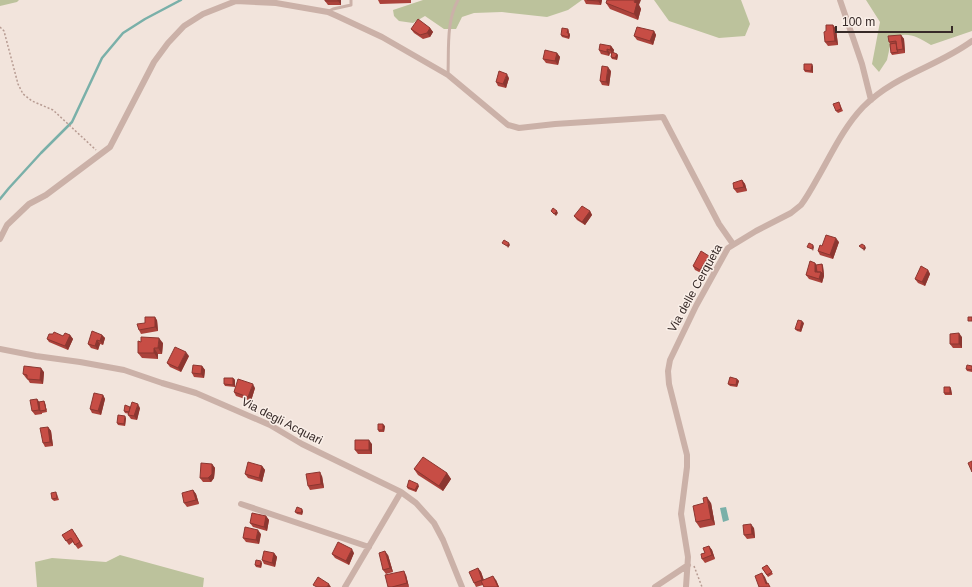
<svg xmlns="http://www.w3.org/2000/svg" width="972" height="587" viewBox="0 0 972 587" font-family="Helvetica,sans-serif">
<rect width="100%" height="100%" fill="#f2e4dc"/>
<path fill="#bcc29c" d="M0 0H19L17 2 0 6Z
M423 0H582L568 10 547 17 502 12 474 13 462 17 456 29H444L425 16 413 23 399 21 394 16 393 10Z
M654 0H741L750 24 745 36 719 38 669 21Z
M866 0H972V31L931 45C916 36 909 32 892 37L887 60 879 72 872 64 880 22Z
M120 555 204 578 203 587H37L35 562 52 558 106 562Z"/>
<path fill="#7ab0a9" d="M726 507 729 520 723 522 720 508Z"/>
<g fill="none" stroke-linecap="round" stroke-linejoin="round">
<path stroke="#7ab0a9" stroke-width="2.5" d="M0 199 9 188 41 153 72 122 102 58 123 33 145 19 181 0"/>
<path stroke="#b79b92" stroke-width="1.5" stroke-dasharray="2 2" stroke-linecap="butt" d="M0 27 4 31 18 84 23 94 32 101 53 110 96 150
M694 566 702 587"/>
<path stroke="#cbb1a8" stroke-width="3" d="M329 11 333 9 351 5V0
M448 74C449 49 446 22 458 0"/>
<path stroke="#cbb1a8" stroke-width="6" d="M840 0 862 64 871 100
M0 239 7 225 29 204 46 195 110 147 154 62 168 43 184 26 203 14 236 1 276 3 328 12 337 16 382 37 448 75 508 125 519 128 555 124 663 117 719 224 733 244
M0 349 36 356 80 362 124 370 162 383 196 393 270 425 302 444 401 492 416 503 434 523 443 540 462 587
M241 504 369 547
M345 587 401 492
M655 587 688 565
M686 587 688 557 681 514 687 467V455L669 384 668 371 670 360 696 306 728 248 756 231 791 213 801 205C807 197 812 188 817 179 831 155 843 128 863 107 896 74 937 67 972 41"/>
</g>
<path fill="#ab423b" d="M341 0V5H328L325 1Z
M378 0H411V3L380 4Z
M584 0H602L601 5 586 4Z
M606 3 639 5 641 9 638 20 610 9Z
M833 25 836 29 838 45 828 46 825 42 826 31Z
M430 28 433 32 430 37 423 39 414 33 411 29Z
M568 29 569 31V33L570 35 569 39 562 37 561 35Z
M654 31 656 35 653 45 637 40 634 36Z
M901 35 904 39 905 53 892 55 891 53 890 44 889 42Z
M611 46 614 50 613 53 618 55 617 60 612 59 611 57V54L610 53 609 56 601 54 599 50Z
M557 53 560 57 558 65 546 63 543 59Z
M813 66V73L805 72 804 70Z
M611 71 609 86 602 85 600 81Z
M509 78 506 88 498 86 496 82Z
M840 104 843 111 838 113 836 111Z
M742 180 745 184 747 191 737 193 734 189Z
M590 211 592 215 585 225 577 220 574 216Z
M839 242 833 259 820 255 818 251 822 246Z
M712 260 703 274 695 270 693 266Z
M815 263 816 265 822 264 823 266 824 276 822 283 809 279 806 275Z
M928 270 930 274 925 286 918 283 915 279Z
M157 320 158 331 141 334 139 330Z
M804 323 801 332 797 331 795 329Z
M70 335 73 339 68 350 49 342 47 339Z
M102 335 105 338 103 345 100 344 98 350 91 348 88 344Z
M962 337V348H953L950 344Z
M163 343 162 354H158V359L142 358 138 353Z
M189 356 181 372 170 367 167 363Z
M202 366 205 370 204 378 194 377 192 373Z
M972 366V372L967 371 966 369Z
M44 372 43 384 30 383 27 378H26L23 374Z
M233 378 235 380V387L225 386 224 384Z
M737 379 739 381 737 387 730 386 728 384Z
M950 387 951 389 952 395H945L944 393Z
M255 388 251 401 236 396 234 392Z
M103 395 105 399 101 415 92 413 90 409Z
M37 399 39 402 44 401 45 403 47 412 42 413V414L35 415 32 411Z
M130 407 140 408 137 420 131 419 128 415 129 414 125 413 124 411Z
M126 418 125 426 118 425 117 423Z
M385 426 384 432H379L378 430Z
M48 427 51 431 53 446 45 447 43 443Z
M372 444V454H358L355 450Z
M212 464 215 468 214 478 211 482H203L200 478Z
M262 466 265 470 262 482 248 478 245 474Z
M414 469 447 473 451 479 443 491 418 475Z
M322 476 324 488 310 490 308 486Z
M419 486 416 492 408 489 407 487Z
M193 490 196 494 199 504 187 507 184 503Z
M57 494 59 500 54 501 52 499Z
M711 503 715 525 700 528 696 522Z
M303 511 302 515 297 514 295 512Z
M266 516 269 520 267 531 253 527 250 523Z
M754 528 755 538 747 539 744 535Z
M75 533 83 546 78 549 73 542 69 545 62 535Z
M261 534 259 544 246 542 243 538Z
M709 546 712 550 715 559 705 563 702 559Z
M274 553 277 557 275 567 264 564 262 560Z
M354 553 349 565 335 558 332 554Z
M388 555 393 572 386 574 383 570Z
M262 563 261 568 256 567 255 565Z
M767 565 773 574 768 577 762 568Z
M478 568 481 572 484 580H496L499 587H484L483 585 476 587 474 583Z
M406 575 409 587H388Z"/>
<path fill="#8b3630" d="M338 0H341V5L338 1Z
M598 0H602L601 5 598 1Z
M635 0H641L639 5 641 9 638 20 634 14V2Z
M833 25 836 29 838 45 835 41Z
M430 28 433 32 430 37 427 33Z
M654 31 656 35 653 45 650 41Z
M569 33 570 35 569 39 568 37Z
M901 35 904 39 905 53 903 49Z
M611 46 614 50 613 54 610 50Z
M607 49 610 53 609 56 607 52Z
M557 53 560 57 558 65 555 61Z
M617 54 618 55 617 60 615 58Z
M812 64 813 66V73L811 71Z
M608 67 611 71 609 86 606 82Z
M507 74 509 78 506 88 503 84Z
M742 180 745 184 747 191 744 187Z
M557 211 558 213 556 216 554 214Z
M590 211 592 215 585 225 582 222Z
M836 238 839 242 833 259 830 255Z
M509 243 510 245 508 248 507 246Z
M813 245 814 247 813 251 812 249Z
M865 246 866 248 864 251 863 249Z
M709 256 712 260 703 274 700 270Z
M815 263 818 267V274L815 272Z
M822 264 823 266 824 276 822 283 819 279Z
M928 270 930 274 925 286 922 282Z
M155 317 157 320 158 331 155 327Z
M802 321 804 323 801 332 800 330Z
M959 333 962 337V348L959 344Z
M70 335 73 339 68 350 65 346Z
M102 335 105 338 103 345 100 341Z
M159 338 163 343 162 354 158 348Z
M97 340 100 344 98 350 95 346Z
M154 348 158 354V359L154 353Z
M186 352 189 356 181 372 178 368Z
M202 366 205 370 204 378 201 374Z
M41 368 44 372 43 384 40 380Z
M233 378 235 380V387L233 385Z
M737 379 739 381 737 387 736 385Z
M253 384 255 388 251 401 248 397Z
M950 387 951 389 952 395 950 393Z
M103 395 105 399 101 415 98 411Z
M37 399 40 403V411L42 414 39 410Z
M44 401 45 403 47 412 46 410Z
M138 404 140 408 137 420 134 416Z
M125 416 126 418 125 426 124 424Z
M383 424 385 426 384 432 383 430Z
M48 427 51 431 53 446 50 442Z
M369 440 372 444V454L369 450Z
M212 464 215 468 214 478 211 482 208 478Z
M262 466 265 470 262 482 259 478Z
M320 472 322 476 324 488 321 484Z
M447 473 451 479 443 491 439 486Z
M418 484 419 486 416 492 415 490Z
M193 490 196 494 199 504 196 500Z
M707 497 711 503 715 525 711 519Z
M302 509 303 511 302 515 301 513Z
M266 516 269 520 267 531 264 527Z
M751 524 754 528 755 538 752 534Z
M258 530 261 534 259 544 256 540Z
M709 546 712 550 715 559 712 555Z
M352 549 354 553 349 565 346 561Z
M385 551 388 555 393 572 390 568Z
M274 553 277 557 275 567 272 563Z
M261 561 262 563 261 568 260 566Z
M478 568 481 572 485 584 482 580Z
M404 571 406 575 409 587 407 583Z
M762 573 765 577 769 587 766 584Z
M493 576 496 580 499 587H498Z
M329 584 331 587H327Z"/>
<path fill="#c74d45" stroke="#8b3630" d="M325 0H338V1H325Z
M587 0H598V1Z
M607 0H635L634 2 637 3 634 14 606 3Z
M418 19 430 28 427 33 420 35 411 29Z
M826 25H833L835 41 825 42 824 32 826 31Z
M637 27 654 31 650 41 634 36Z
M562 28 568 29 567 33H569L568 37 561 35Z
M901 35 903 49 897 50 896 41 889 42 888 36Z
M896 43 897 50 898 52 891 53 890 44Z
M600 44 611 46 610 50 607 49V52L599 50Z
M545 50 557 53 555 61 543 59Z
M612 52 617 54 615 58 611 57Z
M804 64H812L811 71 804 70Z
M602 66 608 67 606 82 600 81Z
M499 71 507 74 503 84 496 82Z
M839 102 841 109 836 111 833 104Z
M742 180 744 187 734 189 733 183Z
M582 206 590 211 582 222 574 216Z
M553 208 557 211 554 214 551 211Z
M826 235 836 238 830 255 818 251 820 245 822 246Z
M504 240 509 243 507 246 502 243Z
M809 243 813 245 812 249 807 247Z
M862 244 865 246 863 249 859 246Z
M701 251 709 256 700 270 693 266Z
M810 261 815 263V272H821L819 279 806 275Z
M822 264 823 274 821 272H817L816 265Z
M921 266 928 270 922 282 915 279Z
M145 317H155V327L139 330 137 324 145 323Z
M968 317H972V321H968Z
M798 320 802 321 800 330 795 329Z
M92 331 102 335 100 341 97 340 95 346 88 344Z
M54 332 63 336 65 333 70 335 65 346 47 339 49 334H53Z
M959 333V344H950V334Z
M141 337 159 338 158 348H154V353H138V341L141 342Z
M175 347 186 352 178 368 167 363Z
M193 365 202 366 201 374 192 373Z
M967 365 972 366V370L966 369Z
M24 366 41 368 40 380 27 379V375L23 374Z
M730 377 737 379 736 385 728 384Z
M224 378H233V385L224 384Z
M238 379 253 384 248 397 234 392Z
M944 387H950V393H944Z
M94 393 103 395 98 411 90 409Z
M37 399 39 410 32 411 30 400Z
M44 401 46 410 40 411 39 402Z
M132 402 138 404 134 416 128 415Z
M125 405 130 407 129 412 124 411Z
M118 415 125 416 124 424 117 423Z
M378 424H383V430H378Z
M48 427 50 442 43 443 40 428Z
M355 440H369V450H355Z
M423 457 447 473 439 486 414 469Z
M972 461V472L968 463Z
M248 462 262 466 259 478 245 474Z
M201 463 212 464V474L208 478H200Z
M320 472 321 484 308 486 306 474Z
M409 480 418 484 415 490 407 487Z
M193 490 196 500 184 503 182 493Z
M56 492 57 498 52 499 51 493Z
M707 497 711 519 696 522 693 506 704 503 703 498Z
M297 507 302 509 301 513 295 512Z
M252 513 266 516 264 527 250 523Z
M751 524 752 534 744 535 743 525Z
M245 527 258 530 256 540 243 538Z
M72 529 80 542 75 545 71 538 66 541 62 535Z
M338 542 352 549 346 561 332 554Z
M709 546 712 555 702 559 701 554 705 553 703 548Z
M264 551 274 553 272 563 262 560Z
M385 551 390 568 383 570 379 553Z
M256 560 261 561 260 566 255 565Z
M767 565 772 572 767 575 762 568Z
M478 568 482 580 474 583 469 572Z
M404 571 407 583 392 587H388L385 575Z
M762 573 766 584 768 583 770 587H759L755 576Z
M493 576 498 587H484L481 581Z
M318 577 329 584 327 587H317L313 585Z"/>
<g text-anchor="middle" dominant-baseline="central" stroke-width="3" stroke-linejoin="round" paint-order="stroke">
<g font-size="12" fill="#372a28" stroke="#faefe8">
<text transform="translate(695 288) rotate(-61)">Via delle Cerqueta</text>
<text transform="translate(282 421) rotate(27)">Via degli Acquari</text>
</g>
</g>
<path d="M836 26v6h116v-6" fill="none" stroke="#372a28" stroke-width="2"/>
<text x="842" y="26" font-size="12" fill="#372a28" stroke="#faefe8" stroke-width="3" paint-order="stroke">100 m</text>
</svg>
